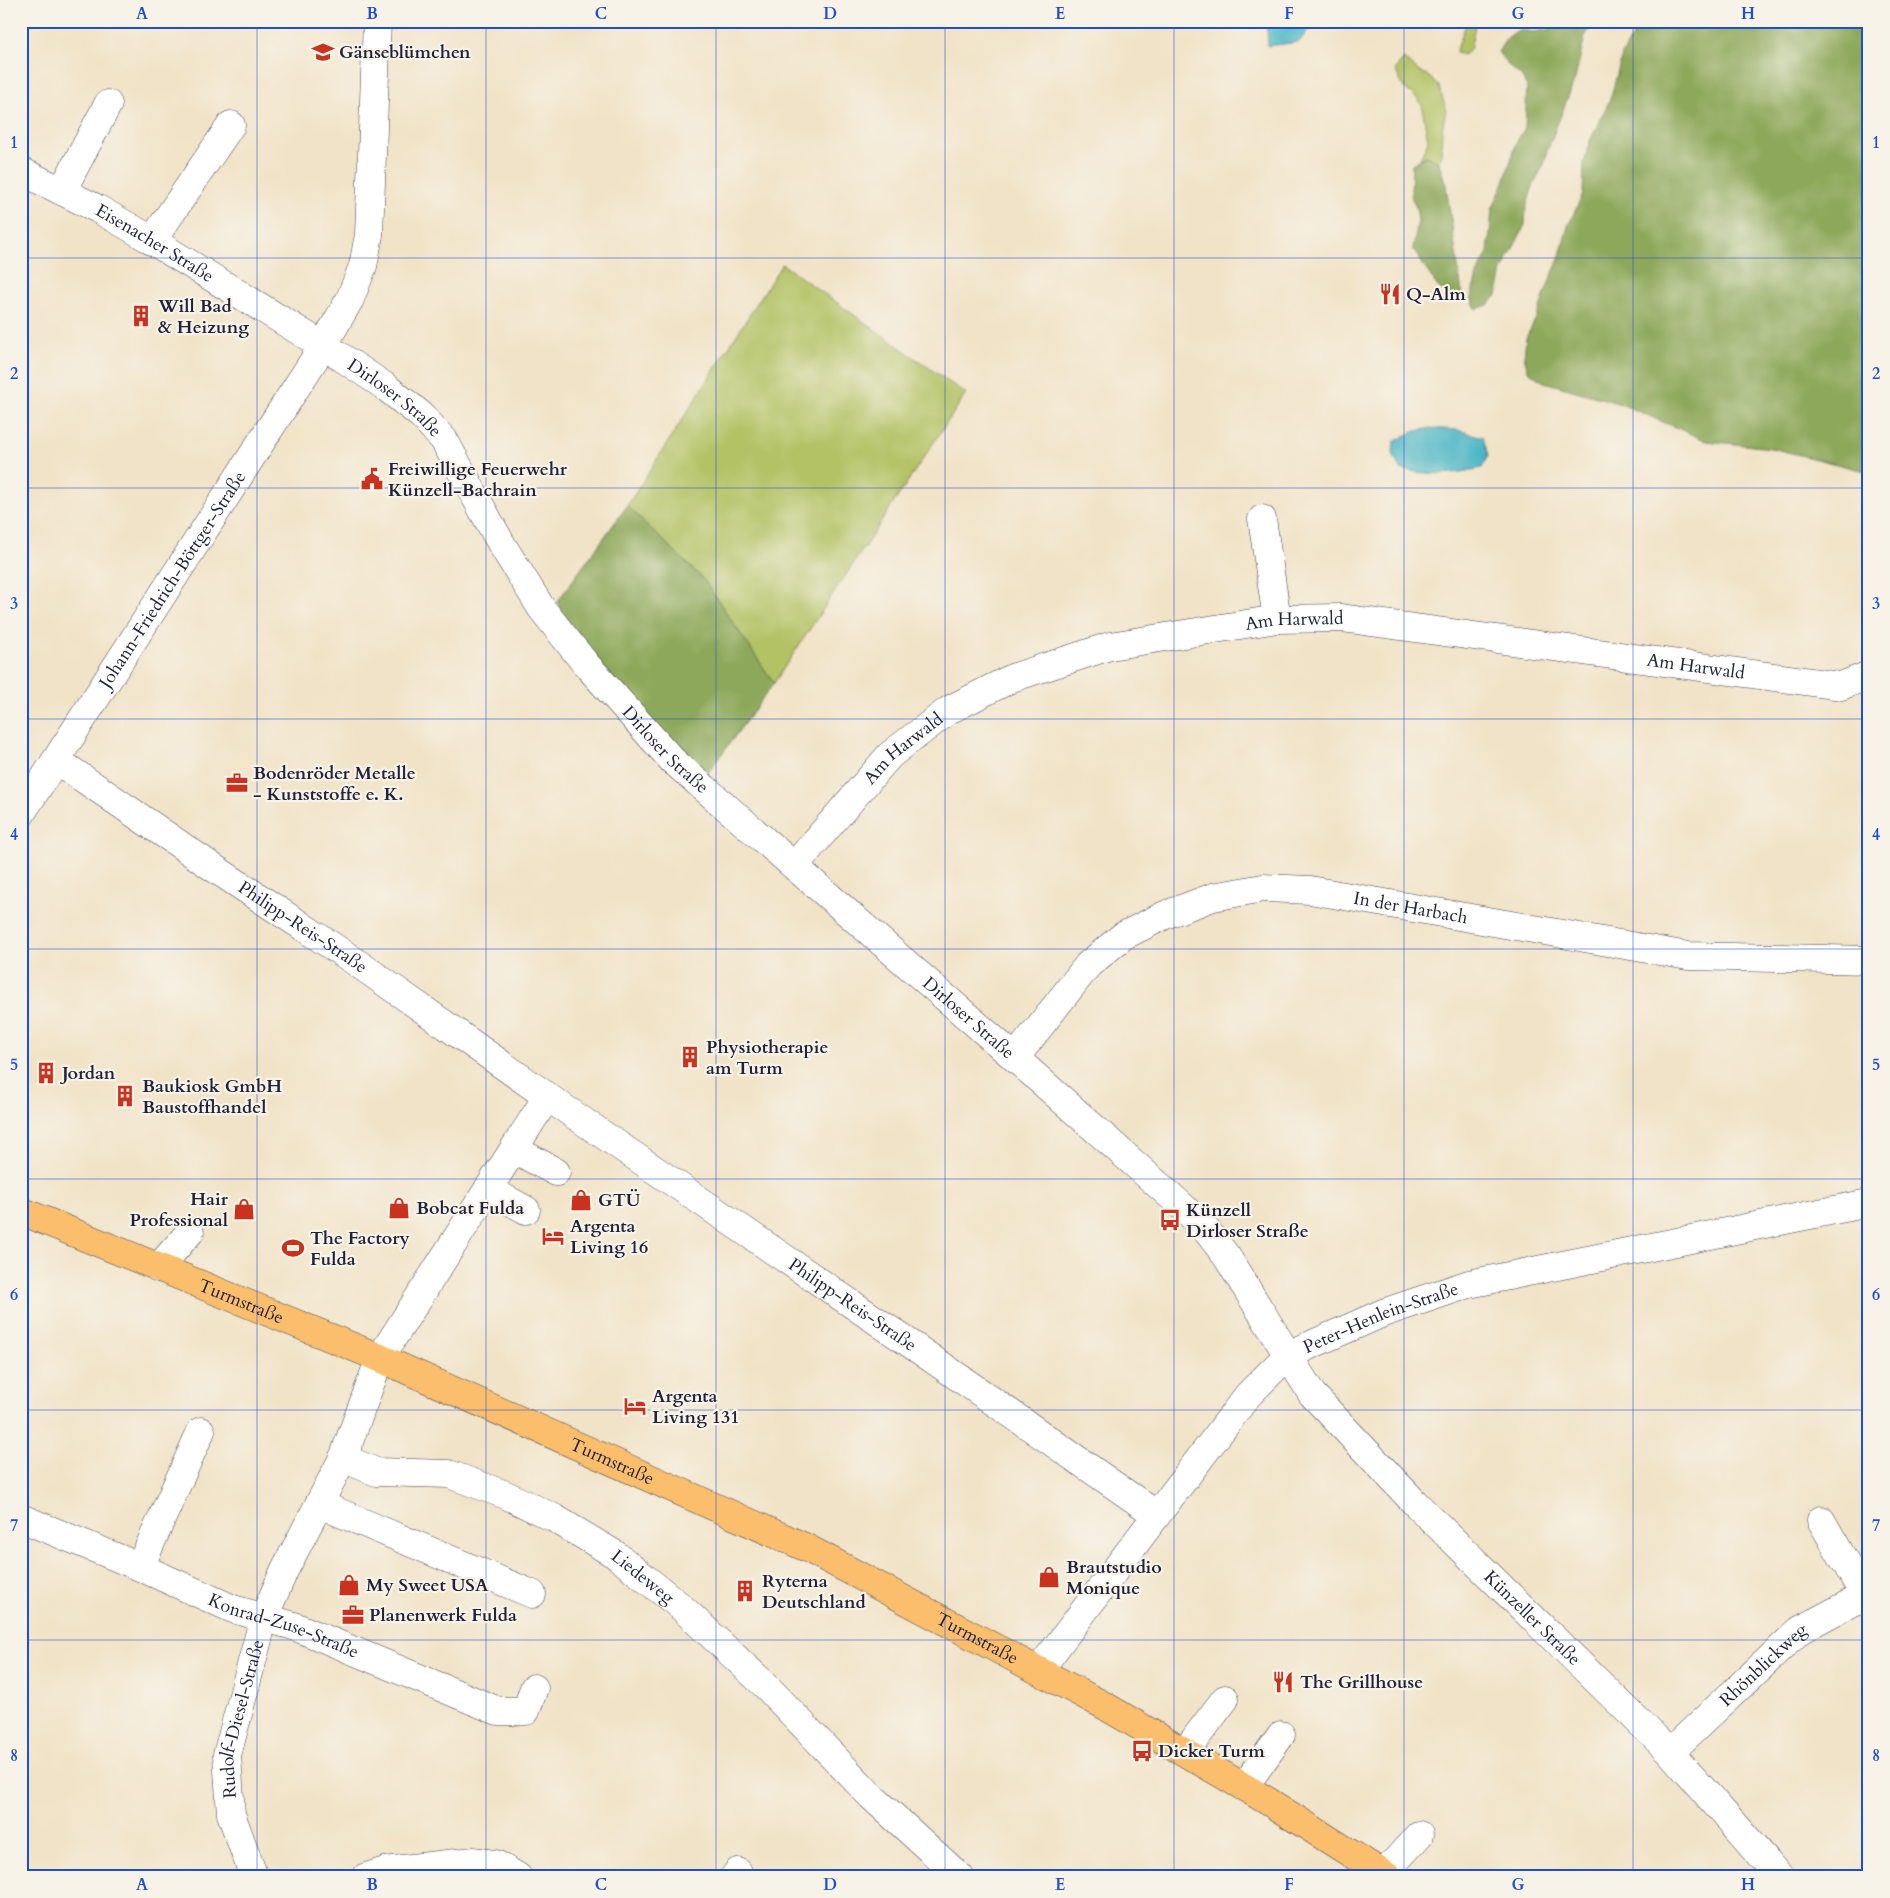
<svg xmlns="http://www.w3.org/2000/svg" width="1890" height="1898" viewBox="0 0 1890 1898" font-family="Cardo,serif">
<rect width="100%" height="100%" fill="#f7f3e8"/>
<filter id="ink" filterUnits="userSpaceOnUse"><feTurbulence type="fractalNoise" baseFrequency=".02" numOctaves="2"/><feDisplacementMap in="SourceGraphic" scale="10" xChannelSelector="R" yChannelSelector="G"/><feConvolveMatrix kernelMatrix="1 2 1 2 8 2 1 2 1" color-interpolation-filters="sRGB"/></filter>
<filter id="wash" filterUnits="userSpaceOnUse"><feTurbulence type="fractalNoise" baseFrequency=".0096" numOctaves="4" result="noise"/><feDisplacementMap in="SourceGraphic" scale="20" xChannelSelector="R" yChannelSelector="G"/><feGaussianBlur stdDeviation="1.12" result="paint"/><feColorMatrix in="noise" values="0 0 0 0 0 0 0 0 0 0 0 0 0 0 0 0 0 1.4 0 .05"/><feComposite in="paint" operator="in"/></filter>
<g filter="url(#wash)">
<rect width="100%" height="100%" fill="#f1e3c7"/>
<path fill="#b2c265" stroke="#6a7250" d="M1467 21H1476L1470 50 1463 55 1456 52Z
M1404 59 1418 71 1427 75 1439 86 1446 110 1442 129 1441 153 1439 162 1426 156 1420 159 1428 141 1422 105 1417 98 1403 87 1395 69Z
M782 264 966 394 774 683 704 580 627 506Z"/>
<path fill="#8da85a" stroke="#58654a" d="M1553 21H1595L1585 36 1575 79 1547 151 1545 162 1533 186 1526 208 1525 225 1502 270 1497 296 1488 305 1476 309 1471 297 1478 272 1488 253 1492 210 1504 182 1517 141 1525 128 1527 87 1522 77 1509 66 1498 52 1506 39 1518 30 1534 32 1551 29Z
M1637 21H1869V472L1771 448 1707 441 1621 404 1544 382 1528 371 1524 356 1526 338 1537 316 1549 282 1559 259 1568 226 1583 194 1584 163 1590 141 1611 97 1622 55 1633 36Z
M1426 156 1439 162 1446 186 1462 293 1452 298 1437 286 1413 249 1418 221 1416 208 1411 196 1412 164Z
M627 506 704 580 774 683 707 774 670 743 578 637 557 602Z"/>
<path fill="#49b5c5" stroke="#366c80" d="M1263 21H1299L1309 29 1299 42 1268 46 1267 31Z
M1430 428 1458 430 1483 437 1488 455 1482 468C1450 475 1432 476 1400 469L1393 454 1394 442 1412 432Z"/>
</g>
<g filter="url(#ink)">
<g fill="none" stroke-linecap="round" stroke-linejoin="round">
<g stroke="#413f50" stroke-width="29">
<g id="minor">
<path id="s1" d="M21 171 98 209 133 229 335 353 383 385 421 415 444 440 502 545 542 609 585 663 672 760 1015 1058 1182 1206 1207 1231 1227 1257 1312 1394 1414 1502 1670 1752 1780 1877"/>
<path d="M62 191 108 104"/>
<path d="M152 241 231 125"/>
<path d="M1262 519 1277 619"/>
<path id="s2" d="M56 760 211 866 350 958 558 1104 915 1347 1157 1515"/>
<path id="s3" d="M21 814 323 346 350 299 363 266 369 235 377 21"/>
<path id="s4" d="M794 866 890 755 949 710 1012 678 1110 646 1277 619 1341 618 1841 686 1869 675"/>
<path id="s5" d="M1015 1058 1088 965 1123 936 1165 915 1213 897 1263 888 1310 890 1688 956 1869 960"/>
<path id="s6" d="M547 1097 380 1358 343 1458 376 1472 449 1474 506 1495 554 1518 616 1555 680 1606 767 1687 871 1796 960 1877"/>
<path d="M514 1149 556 1172"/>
<path d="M488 1189 526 1210"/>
<path d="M158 1268 190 1232"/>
<path d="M319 1504 532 1594"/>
<path id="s7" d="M21 1518 140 1567 233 1609 294 1626 498 1711H526L534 1688"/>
<path d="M1821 1520 1869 1603"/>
<path d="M140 1567 201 1431"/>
<path id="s8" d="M1039 1670 1248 1395 1288 1355 1383 1313 1469 1284 1869 1203"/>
<path d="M1185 1752 1225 1699"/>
<path id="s9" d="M1670 1752 1800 1630 1869 1593"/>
<path d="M1244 1787 1281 1735"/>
<path id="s10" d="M254 1877 231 1814 227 1755 264 1617 285 1569 343 1458"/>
<path d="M366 1877 385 1871 474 1861 496 1864 518 1877"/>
<path d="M734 1877 738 1872"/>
<path d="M1381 1877 1419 1835"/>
</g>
</g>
<g stroke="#413f50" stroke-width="29">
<g id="major">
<path id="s11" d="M21 1211 380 1358 807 1548 1105 1706 1266 1800 1388 1877"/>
</g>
</g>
<use href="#minor" stroke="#fff" stroke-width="28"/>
<use href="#major" stroke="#fabe6d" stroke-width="28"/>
</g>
</g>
<path fill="none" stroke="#1d4ed8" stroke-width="1" stroke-opacity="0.55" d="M257 21V1877M486 21V1877M716 21V1877M945 21V1877M1174 21V1877M1404 21V1877M1633 21V1877M21 258H1869M21 488H1869M21 719H1869M21 949H1869M21 1179H1869M21 1410H1869M21 1640H1869"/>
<defs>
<g id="school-bare" transform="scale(1.725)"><path d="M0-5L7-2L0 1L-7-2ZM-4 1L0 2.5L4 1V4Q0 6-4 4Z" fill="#c8321e" stroke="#f7f3e8" stroke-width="2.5" paint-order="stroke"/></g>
<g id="restaurant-bare" transform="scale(1.725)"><path d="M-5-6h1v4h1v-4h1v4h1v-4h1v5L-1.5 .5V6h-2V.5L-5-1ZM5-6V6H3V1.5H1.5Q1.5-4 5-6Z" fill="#c8321e" stroke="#f7f3e8" stroke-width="2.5" paint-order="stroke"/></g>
<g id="building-bare" transform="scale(1.725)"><path d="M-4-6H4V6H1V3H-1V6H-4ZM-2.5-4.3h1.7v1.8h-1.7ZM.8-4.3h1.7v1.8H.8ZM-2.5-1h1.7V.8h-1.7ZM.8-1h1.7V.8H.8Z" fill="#c8321e" stroke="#f7f3e8" stroke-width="2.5" paint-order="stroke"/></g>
<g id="civic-bare" transform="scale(1.725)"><path d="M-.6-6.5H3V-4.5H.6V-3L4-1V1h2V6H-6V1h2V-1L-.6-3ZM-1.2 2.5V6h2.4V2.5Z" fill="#c8321e" stroke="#f7f3e8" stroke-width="2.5" paint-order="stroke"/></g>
<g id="office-bare" transform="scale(1.725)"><path d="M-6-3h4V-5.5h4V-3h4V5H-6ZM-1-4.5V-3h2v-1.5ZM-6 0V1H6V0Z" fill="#c8321e" stroke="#f7f3e8" stroke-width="2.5" paint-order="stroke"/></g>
<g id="shop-bare" transform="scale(1.725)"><path d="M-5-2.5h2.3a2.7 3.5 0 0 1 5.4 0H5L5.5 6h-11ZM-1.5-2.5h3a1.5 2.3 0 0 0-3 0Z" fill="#c8321e" stroke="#f7f3e8" stroke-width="2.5" paint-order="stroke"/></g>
<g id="bus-bare" transform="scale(1.725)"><path d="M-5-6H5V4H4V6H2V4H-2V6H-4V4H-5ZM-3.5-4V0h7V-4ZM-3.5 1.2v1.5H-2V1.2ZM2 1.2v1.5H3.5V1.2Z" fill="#c8321e" stroke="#f7f3e8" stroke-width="2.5" paint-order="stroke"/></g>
<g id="hotel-bare" transform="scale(1.725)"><path d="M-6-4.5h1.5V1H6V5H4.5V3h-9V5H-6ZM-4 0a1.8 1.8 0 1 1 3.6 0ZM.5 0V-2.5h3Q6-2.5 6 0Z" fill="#c8321e" stroke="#f7f3e8" stroke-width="2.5" paint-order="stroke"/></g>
<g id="stadium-bare" transform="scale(1.725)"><path d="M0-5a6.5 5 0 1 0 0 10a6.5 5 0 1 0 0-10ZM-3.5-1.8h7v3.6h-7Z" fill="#c8321e" stroke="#f7f3e8" stroke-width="2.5" paint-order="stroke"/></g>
</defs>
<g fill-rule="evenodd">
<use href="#school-bare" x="323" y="52"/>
<use href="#restaurant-bare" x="1390" y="294"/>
<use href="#building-bare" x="141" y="316"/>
<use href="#civic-bare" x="372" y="479"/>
<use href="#office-bare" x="237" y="783"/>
<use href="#building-bare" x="690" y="1057"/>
<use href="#building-bare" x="46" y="1073"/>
<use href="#building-bare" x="125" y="1096"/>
<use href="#shop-bare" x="581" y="1200"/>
<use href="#shop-bare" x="399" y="1208"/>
<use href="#shop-bare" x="244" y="1209"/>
<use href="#bus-bare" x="1170" y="1220"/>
<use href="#hotel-bare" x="553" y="1236"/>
<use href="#stadium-bare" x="293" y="1248"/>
<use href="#hotel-bare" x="635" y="1406"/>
<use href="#shop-bare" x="1049" y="1577"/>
<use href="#shop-bare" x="349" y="1585"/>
<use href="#building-bare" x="745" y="1591"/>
<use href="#office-bare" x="353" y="1615"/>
<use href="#restaurant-bare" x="1283" y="1682"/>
<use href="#bus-bare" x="1142" y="1751"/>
</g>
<g text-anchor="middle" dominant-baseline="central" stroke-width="4.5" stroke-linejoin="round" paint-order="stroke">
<g font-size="18" font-weight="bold" fill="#22223b" stroke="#f7f3e8" text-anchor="start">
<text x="339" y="52">Gänseblümchen</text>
<text x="1406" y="294">Q-Alm</text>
<text x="158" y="306">Will Bad<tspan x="158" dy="21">&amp; Heizung</tspan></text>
<text x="388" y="469">Freiwillige Feuerwehr<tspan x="388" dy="21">Künzell-Bachrain</tspan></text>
<text x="253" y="773">Bodenröder Metalle<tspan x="253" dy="21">- Kunststoffe e. K.</tspan></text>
<text x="706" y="1047">Physiotherapie<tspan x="706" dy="21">am Turm</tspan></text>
<text x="62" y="1073">Jordan</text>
<text x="142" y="1086">Baukiosk GmbH<tspan x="142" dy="21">Baustoffhandel</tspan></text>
<text x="228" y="1199" text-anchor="end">Hair<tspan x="228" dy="21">Professional</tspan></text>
<text x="598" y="1200">GTÜ</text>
<text x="416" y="1208">Bobcat Fulda</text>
<text x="1186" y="1210">Künzell<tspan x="1186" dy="21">Dirloser Straße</tspan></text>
<text x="570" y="1226">Argenta<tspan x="570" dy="21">Living 16</tspan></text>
<text x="310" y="1238">The Factory<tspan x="310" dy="21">Fulda</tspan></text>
<text x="652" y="1396">Argenta<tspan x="652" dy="21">Living 131</tspan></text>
<text x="1066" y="1567">Brautstudio<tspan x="1066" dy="21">Monique</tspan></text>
<text x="762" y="1581">Ryterna<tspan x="762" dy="21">Deutschland</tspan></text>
<text x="366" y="1585">My Sweet USA</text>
<text x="369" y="1615">Planenwerk Fulda</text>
<text x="1300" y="1682">The Grillhouse</text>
<text x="1158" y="1751">Dicker Turm</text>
</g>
<g font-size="18" fill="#22223b" stroke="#f7f3e8">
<text stroke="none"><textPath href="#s1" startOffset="152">Eisenacher Straße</textPath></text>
<text stroke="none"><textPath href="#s1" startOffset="438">Dirloser Straße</textPath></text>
<text stroke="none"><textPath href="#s3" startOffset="279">Johann-Friedrich-Böttger-Straße</textPath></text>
<text stroke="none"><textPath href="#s4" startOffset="581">Am Harwald</textPath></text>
<text stroke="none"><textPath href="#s4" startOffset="986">Am Harwald</textPath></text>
<text stroke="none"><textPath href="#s4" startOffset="161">Am Harwald</textPath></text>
<text stroke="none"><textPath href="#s1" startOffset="886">Dirloser Straße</textPath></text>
<text stroke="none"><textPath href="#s5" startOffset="462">In der Harbach</textPath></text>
<text stroke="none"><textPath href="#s2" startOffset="298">Philipp-Reis-Straße</textPath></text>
<text stroke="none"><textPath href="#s1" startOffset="1291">Dirloser Straße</textPath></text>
<text stroke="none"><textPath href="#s11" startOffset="238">Turmstraße</textPath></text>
<text stroke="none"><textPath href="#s2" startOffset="965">Philipp-Reis-Straße</textPath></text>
<text stroke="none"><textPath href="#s8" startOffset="502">Peter-Henlein-Straße</textPath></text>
<text stroke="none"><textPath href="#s11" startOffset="642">Turmstraße</textPath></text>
<text stroke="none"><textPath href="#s6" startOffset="746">Liedeweg</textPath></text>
<text stroke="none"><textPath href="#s1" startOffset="2119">Künzeller Straße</textPath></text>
<text stroke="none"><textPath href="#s7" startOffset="284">Konrad-Zuse-Straße</textPath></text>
<text stroke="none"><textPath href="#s11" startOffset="1048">Turmstraße</textPath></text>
<text stroke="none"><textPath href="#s9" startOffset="128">Rhönblickweg</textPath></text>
<text stroke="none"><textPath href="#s10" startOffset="164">Rudolf-Diesel-Straße</textPath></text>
</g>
</g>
<rect width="1890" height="1898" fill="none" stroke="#f7f3e8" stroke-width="55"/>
<rect x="28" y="28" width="1834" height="1842" fill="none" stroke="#1d4ed8" stroke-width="2"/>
<g font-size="16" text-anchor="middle" font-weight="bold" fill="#1d4ed8">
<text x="142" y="19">A</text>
<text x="372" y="19">B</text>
<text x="601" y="19">C</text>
<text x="830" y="19">D</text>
<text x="1060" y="19">E</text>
<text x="1289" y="19">F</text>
<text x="1518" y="19">G</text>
<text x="1748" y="19">H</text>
<text x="14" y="148">1</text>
<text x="1876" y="148">1</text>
<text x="14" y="379">2</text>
<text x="1876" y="379">2</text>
<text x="14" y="609">3</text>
<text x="1876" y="609">3</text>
<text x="14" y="840">4</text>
<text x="1876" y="840">4</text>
<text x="14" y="1070">5</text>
<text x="1876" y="1070">5</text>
<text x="14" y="1300">6</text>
<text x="1876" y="1300">6</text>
<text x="14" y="1531">7</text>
<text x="1876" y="1531">7</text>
<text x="14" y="1761">8</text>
<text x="1876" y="1761">8</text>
<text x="142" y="1890">A</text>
<text x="372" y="1890">B</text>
<text x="601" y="1890">C</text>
<text x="830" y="1890">D</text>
<text x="1060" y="1890">E</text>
<text x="1289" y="1890">F</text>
<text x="1518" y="1890">G</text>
<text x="1748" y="1890">H</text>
</g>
</svg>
